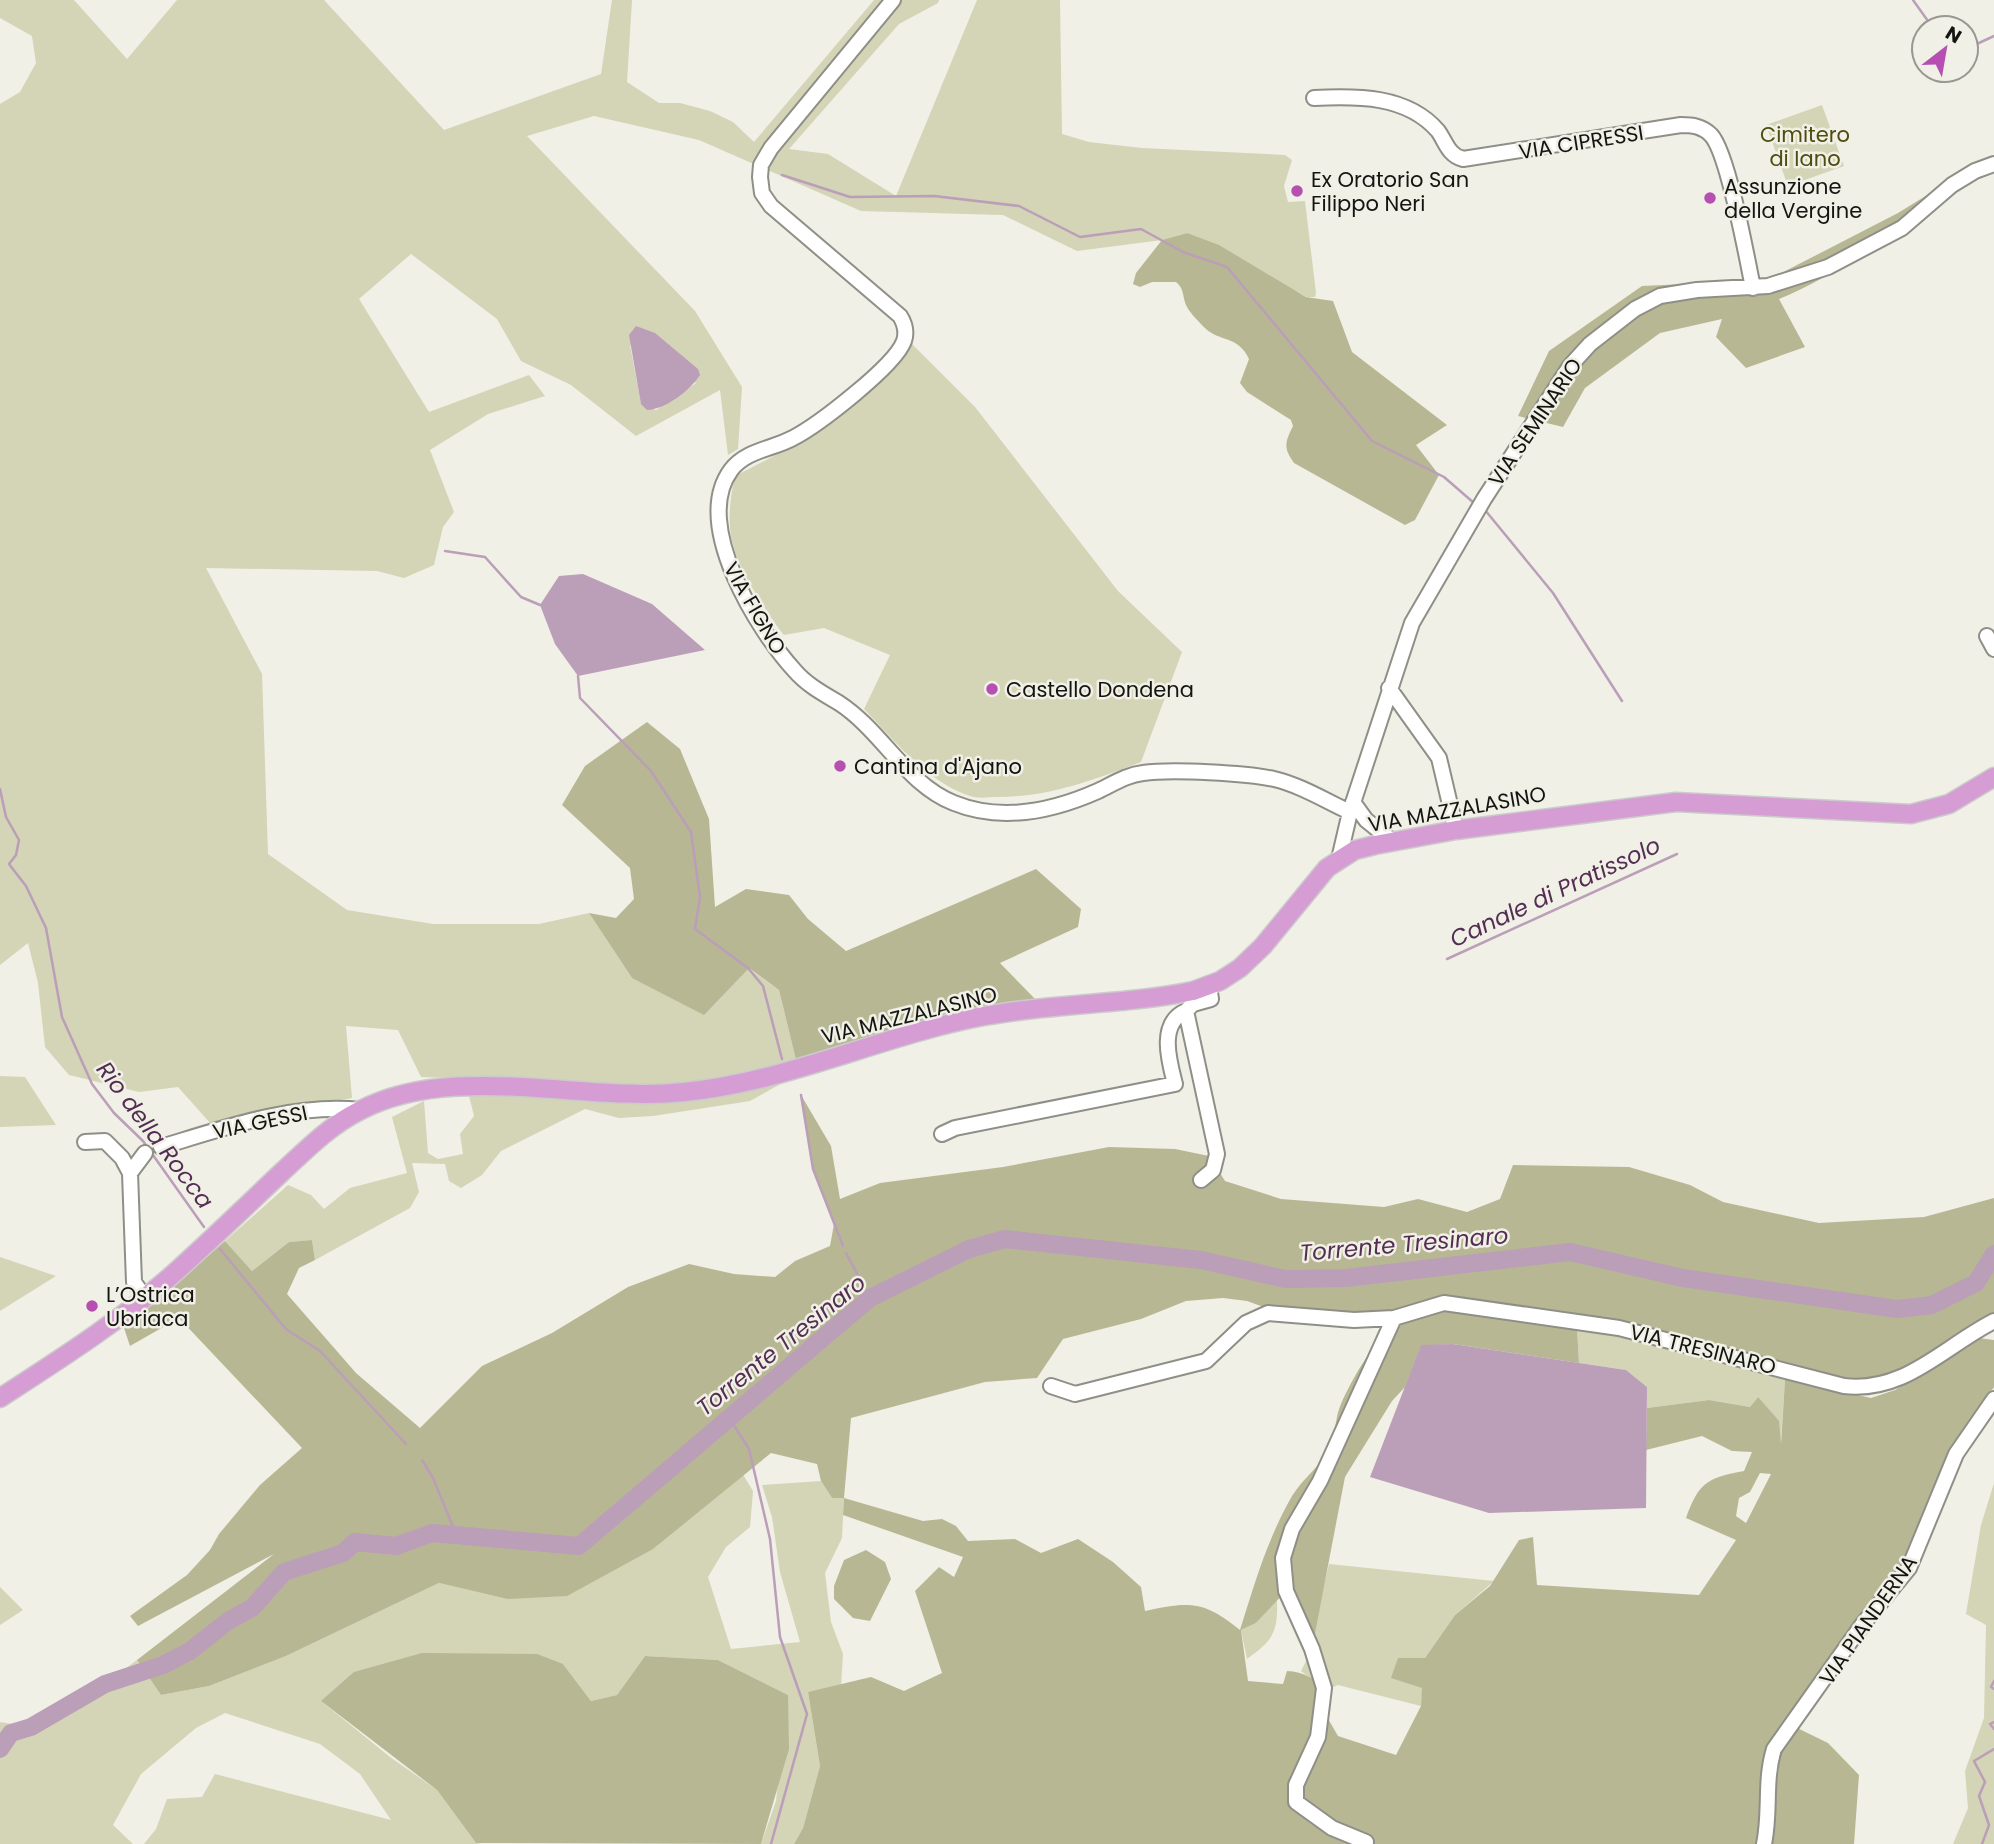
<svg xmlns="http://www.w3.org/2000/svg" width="1994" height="1844" viewBox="0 0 1994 1844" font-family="Poppins,sans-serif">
<rect width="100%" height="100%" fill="#f0f0e7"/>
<path fill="#d4d4b6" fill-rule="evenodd" d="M0 0H74L127 59 177 0H324L444 130 601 74 612 0H632L627 82 659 103H680L710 111 733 122 754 142 874 0H939L938 3 899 24 789 149 828 154 896 196 977 0H1060L1062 134 1089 142 1142 148 1285 155 1292 160 1284 186 1288 202 1305 201 1316 293 1315 297H1307L1187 233 1162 240 1077 251 1003 215 861 211 699 140 594 116 527 136 695 311 742 387 738 449 728 455 720 390 636 436 571 385 521 361 497 319 411 254 359 299 429 412 529 375 545 396 488 414 430 450 454 512 443 527 434 565 404 578 377 571 206 568 262 674 268 854 347 910 433 924H539L589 913 632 978 748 968 779 990 796 1060 723 1077 665 1085 421 1077 398 1030 346 1026 352 1098 211 1124 178 1087 139 1092 69 1075 45 1047 38 983 28 943 0 965V104L20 92 36 63 32 36 0 18ZM630 345 696 383 656 410 641 403Z
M1822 105 1844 166 1788 186 1766 125Z
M912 344 975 407 1118 591 1182 652 1141 762C1094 780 1049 797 997 797 989 797 978 799 970 796 927 782 895 741 864 709L890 655 824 628 784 635C769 617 738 568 733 545 727 523 730 497 735 476 805 441 863 407 912 344Z
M797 1075 750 1101 653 1116 619 1118 585 1109 501 1151 482 1175 461 1188 449 1181 445 1164 412 1163 419 1192 410 1208 315 1260 312 1240 289 1242 252 1271 225 1241 288 1185 311 1195 324 1209 350 1188 407 1173 392 1117 424 1101 428 1153 438 1159 463 1154 460 1134 474 1116 468 1092 618 1099Z
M0 1076 25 1077 56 1125 0 1127Z
M0 1257 56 1276 0 1311Z
M1577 1328 1653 1344 1785 1379 1780 1452 1758 1397 1750 1407 1709 1400 1647 1408V1387L1626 1370 1579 1363Z
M742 1473 753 1491 750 1527 726 1547 708 1577 731 1649 800 1642 780 1572 772 1517 762 1485 821 1481 832 1498H844L842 1538 825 1573 831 1622 843 1654 841 1686 808 1692 820 1766 803 1828 794 1844H761L776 1801 788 1695 718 1660 645 1656 617 1695 591 1701 563 1664 321 1701 390 1757 437 1790 476 1843 481 1844H144L156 1829 167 1799 202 1797 215 1774 391 1820 360 1774 320 1744 225 1713 196 1728 141 1774 113 1825 133 1844H0V1722L31 1727 105 1684 137 1660 161 1695 209 1686 286 1656 439 1583 507 1599 653 1549Z
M1994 1483V1844H1953L1968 1808 1965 1771 1984 1718 1986 1625 1966 1614 1981 1525Z
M1329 1564 1494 1581 1455 1615 1425 1658 1421 1706 1338 1685 1331 1688 1314 1681 1301 1671 1312 1649 1316 1619Z
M0 1587 23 1610 0 1625Z
M1277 1600C1278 1633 1273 1640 1247 1659L1241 1630 1256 1623Z"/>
<path fill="#b8b794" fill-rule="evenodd" d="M1966 171C1909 219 1849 271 1779 299L1805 347 1746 368 1716 337 1722 319 1660 333 1585 388 1563 427 1518 416 1549 351 1642 286 1768 280 1898 213Z
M1187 233 1219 245 1306 297 1333 301 1352 352 1447 425 1416 445 1439 475 1415 520 1405 525 1294 463C1283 448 1285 442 1293 426L1291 420 1247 392 1240 383 1249 359C1238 335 1219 342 1205 328 1200 323 1190 313 1187 307 1182 298 1185 289 1176 282H1152L1140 287 1133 284 1136 273 1162 240Z
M647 722 680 749 709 819 715 907 746 889 789 895 808 919 846 951 1036 869 1081 909 1078 927 1000 963 1039 1003 952 1015 796 1060 779 990 749 968 704 1015 632 978 589 913 616 918 634 899 630 868 562 805 585 766Z
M801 1095 831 1146 840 1199 880 1183 1003 1167 1109 1147 1175 1149 1209 1156 1225 1181 1281 1199 1384 1207 1418 1199 1467 1212 1500 1199 1513 1165 1629 1167 1690 1185 1723 1202 1819 1223 1924 1217 1994 1198V1315L1979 1320 1891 1378 1860 1384 1453 1297 1388 1313 1275 1311 1247 1301 1223 1298 1186 1301 1141 1319 1063 1339 1037 1378 985 1382 851 1418 844 1498 923 1521 942 1519 956 1526 968 1541 1015 1539 1041 1553 1078 1539 1113 1562 1141 1587 1145 1611C1189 1601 1205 1601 1240 1630 1255 1582 1267 1540 1292 1496 1303 1478 1323 1464 1331 1445 1336 1432 1335 1417 1341 1404 1352 1379 1375 1337 1400 1323 1447 1295 1526 1320 1577 1328L1579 1363 1453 1344 1421 1346 1405 1387 1392 1401 1345 1477 1312 1649 1286 1591 1256 1623 1241 1630 1248 1681 1283 1684 1287 1671C1304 1671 1315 1681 1331 1688L1327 1717 1338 1736 1396 1755 1421 1706 1422 1688 1391 1678 1398 1658H1425L1455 1615 1490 1586 1519 1540 1533 1537 1537 1585 1699 1595 1736 1540 1686 1518C1699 1482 1707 1478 1744 1471L1752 1452 1732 1451 1702 1436 1646 1450 1647 1408 1709 1400 1750 1407 1758 1397 1779 1421 1781 1444 1785 1379 1871 1398 1895 1390 1979 1338 1994 1340V1387L1951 1449 1905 1559 1785 1722 1828 1743 1859 1775 1854 1844H794L803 1828 820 1766 808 1692 871 1677 904 1691 942 1673 915 1591 939 1567 954 1577 963 1557 843 1515 844 1498H832L821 1481 817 1464 771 1453 653 1549 567 1596 507 1599 439 1583 286 1656 209 1686 161 1695 137 1660 274 1554 138 1626 130 1616 187 1575 210 1550 219 1534 260 1485 302 1448 179 1318 130 1346 124 1328 225 1241 252 1271 289 1242 312 1240 315 1260 299 1268 287 1294 356 1373 420 1428 482 1366 552 1333 628 1287 689 1264 734 1274 775 1277 795 1261 830 1246 834 1224 813 1169ZM1760 1473 1771 1474 1746 1523 1736 1516 1739 1498 1750 1492Z
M866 1550 885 1562 891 1579 870 1621 853 1618 834 1599V1586L844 1560Z
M422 1653 537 1654 563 1664 591 1701 617 1695 645 1656 718 1660 788 1695 789 1749 761 1844 476 1843 437 1790 321 1701 354 1672Z"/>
<path fill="#bb9eb8" d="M636 326 655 333 698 369 700 375C691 390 664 410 647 410L641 404 629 335Z
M583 574 652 604 705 650 578 676 555 644 540 605 559 576Z
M1453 1344 1626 1370 1647 1387 1646 1508 1489 1513 1370 1477 1421 1345Z"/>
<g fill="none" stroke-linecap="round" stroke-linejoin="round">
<path stroke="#bb9eb8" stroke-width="2.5" d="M1913 0 1933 28
M1966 49 1994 36
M782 175 850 197 934 196 1019 206 1080 237 1141 229 1183 252 1227 267 1372 441 1444 477 1474 503
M1485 510 1553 593 1622 701
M445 551 485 557 521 597 540 605
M578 676 580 698 651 771 691 832 700 897 695 929 748 968 763 986 782 1059
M0 789 6 817 19 840 16 855 9 864 26 886 46 928 62 1017 92 1084 114 1113 143 1141 204 1227
M1447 959 1677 854
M801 1095 813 1169 843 1246
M220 1249 286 1329 320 1351 406 1444
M846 1253 870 1298
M728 1416 749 1449 770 1539 780 1637 807 1714 771 1844
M422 1460 433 1478 456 1534
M1994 1681 1991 1687 1994 1689
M1994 1722 1990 1724 1994 1729
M1982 1844 1989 1825 1979 1796 1985 1782 1974 1761 1994 1749"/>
<path stroke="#bb9eb8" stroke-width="18" d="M0 1749 11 1733 31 1727 105 1684 163 1665 190 1651 228 1621 252 1608 284 1572 343 1553 355 1542 396 1546 432 1533 579 1546 870 1298 969 1249 1005 1239 1201 1260 1285 1279 1346 1278 1570 1252 1683 1278 1897 1309 1932 1305 1976 1283 1994 1254"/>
<g stroke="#8f8f87" stroke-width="18">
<path id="minor" d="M893 0 771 148 761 165 760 177 762 193 771 206 900 316C905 324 907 332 904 341 895 366 818 425 793 438 773 449 746 450 731 470 691 524 758 631 795 671 807 685 824 694 839 703 882 731 906 784 954 803 1001 822 1053 811 1098 791 1113 784 1126 775 1143 773 1171 769 1247 773 1274 779 1300 785 1326 801 1350 812
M1314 98C1357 96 1407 95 1438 131 1446 142 1448 155 1463 159L1681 125C1692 125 1702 126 1711 135 1728 153 1747 258 1753 288
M1987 636 1994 649
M1389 688 1439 758 1456 830
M1353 802 1366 820 1392 841
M1339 859 1350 812 1412 623 1484 499 1570 366 1590 344 1635 309 1660 296 1697 290 1768 286 1828 267 1902 228 1952 185 1975 171 1994 164
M942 1134 955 1128 1175 1084C1169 1061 1158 1023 1186 1011
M85 1142 105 1141 122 1158 130 1173 134 1282 145 1298
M161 1147C224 1128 294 1103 360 1110
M130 1173 145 1153
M1201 1180 1213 1170 1217 1154 1186 1011 1193 1004 1211 999 1209 986
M1051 1386 1075 1394 1206 1361 1246 1323 1268 1313 1354 1320 1394 1318 1444 1303 1619 1328 1844 1386C1905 1393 1943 1347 1994 1321
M1366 1842 1332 1828 1296 1802V1785L1318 1737 1324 1688 1312 1649 1286 1591 1283 1558 1292 1529 1320 1481 1394 1318
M1764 1844C1771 1811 1764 1781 1774 1749L1862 1625 1909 1568 1956 1454 1994 1399"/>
</g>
<g stroke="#cbcbcb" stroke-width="21">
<path id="major" d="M0 1398C60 1359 117 1323 171 1276 209 1242 245 1207 282 1172 306 1150 329 1126 359 1111 453 1061 582 1103 684 1092 787 1082 883 1035 984 1016 1053 1003 1124 1005 1193 991L1220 981 1240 968 1263 946 1327 868 1355 850 1375 845 1456 830 1676 802 1911 814 1949 804 1994 777"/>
</g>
<use href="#minor" stroke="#fff" stroke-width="14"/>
<use href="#major" stroke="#d69dd4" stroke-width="18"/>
</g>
<g fill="#b74fb3" stroke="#f0f0e7" stroke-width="2.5">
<circle cx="1297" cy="191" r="7"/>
<circle cx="1710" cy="198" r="7"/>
<circle cx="992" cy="689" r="7"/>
<circle cx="840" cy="766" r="7"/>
<circle cx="92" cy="1306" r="7"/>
</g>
<g text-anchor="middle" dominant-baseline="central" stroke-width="5" stroke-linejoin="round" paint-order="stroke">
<g font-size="21" fill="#504c0f" stroke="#f0f0e7">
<text x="1805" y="134">Cimitero<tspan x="1805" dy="24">di Iano</tspan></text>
</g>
<g font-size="21" fill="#141411" stroke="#f0f0e7">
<text transform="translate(1581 142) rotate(-9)">VIA CIPRESSI</text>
<text transform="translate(1535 422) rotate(-56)">VIA SEMINARIO</text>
<text transform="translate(755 608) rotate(60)">VIA FIGNO</text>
<text transform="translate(1457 809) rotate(-10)">VIA MAZZALASINO</text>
<text transform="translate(909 1015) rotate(-14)">VIA MAZZALASINO</text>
<text transform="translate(260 1122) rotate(-12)">VIA GESSI</text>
<text transform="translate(1703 1349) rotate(14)">VIA TRESINARO</text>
<text transform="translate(1868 1620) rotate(-55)">VIA PIANDERNA</text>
</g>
<g font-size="21" fill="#141411" stroke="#f0f0e7" text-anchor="start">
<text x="1311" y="179">Ex Oratorio San<tspan x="1311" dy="24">Filippo Neri</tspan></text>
<text x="1724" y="186">Assunzione<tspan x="1724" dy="24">della Vergine</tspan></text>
<text x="1006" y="689">Castello Dondena</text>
<text x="854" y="766">Cantina d'Ajano</text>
<text x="106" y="1294">L’Ostrica<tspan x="106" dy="24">Ubriaca</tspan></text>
</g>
<g font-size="23" font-style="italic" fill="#542e52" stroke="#f0f0e7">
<text transform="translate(1555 892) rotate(-25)">Canale di Pratissolo</text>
<text transform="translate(155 1135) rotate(53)">Rio della Rocca</text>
<text transform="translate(1404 1244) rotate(-5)">Torrente Tresinaro</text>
<text transform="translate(781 1345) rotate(-39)">Torrente Tresinaro</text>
</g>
</g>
<g transform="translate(1945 49) rotate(31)"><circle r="33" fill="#f0f0e7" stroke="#989891" stroke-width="2"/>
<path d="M0-5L12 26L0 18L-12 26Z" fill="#b74fb3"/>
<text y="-10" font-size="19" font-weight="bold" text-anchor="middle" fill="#141411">N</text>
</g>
</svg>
